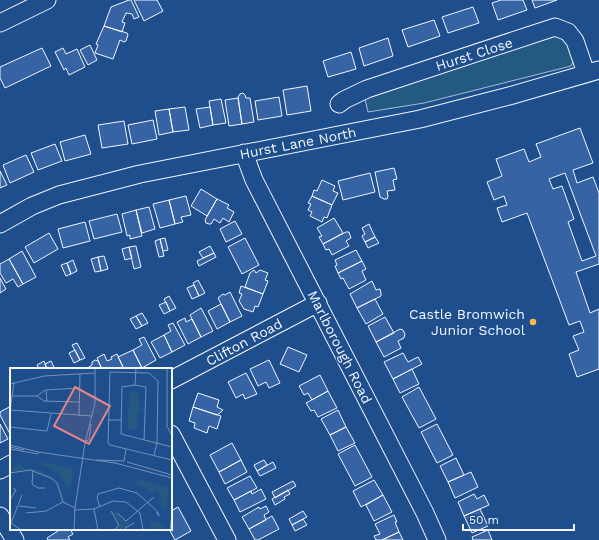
<svg xmlns="http://www.w3.org/2000/svg" width="599" height="540" viewBox="0 0 599 540" font-family="'Work Sans',sans-serif">
<rect width="100%" height="100%" fill="#1f4e8c"/>
<path fill="#245a82" stroke="#a8bbd7" d="M553 35 564 36 576 57 571 66 424 103 368 112 365 99Z"/>
<path fill="#3563a3" stroke="#f2f6ff" fill-rule="evenodd" d="M129 0H131L139 17 134 19 132 14 126 13 122 22 125 23 122 32 104 26 111 7Z
M134 0H157L163 11 144 21Z
M501 0H523L527 10 498 20 492 3Z
M532 0H557L535 8Z
M473 7 479 23 448 33 442 17Z
M434 20 440 36 408 47 402 30Z
M104 26 127 33 128 35 126 41 124 42 120 40 113 59 95 53 98 45 96 44Z
M388 38 393 56 364 66 359 48Z
M90 45 97 60 88 65 80 50Z
M42 48 51 66 5 88 0 78V67Z
M63 48 66 54 77 49 85 67 69 75 66 68 64 70 55 52Z
M351 52 356 69 328 77 323 61Z
M307 86 311 111 287 115 283 90Z
M243 93 245 95 246 98H250L254 122 242 124 238 97 240 94Z
M279 97 282 116 258 120 255 101Z
M238 98 242 124 229 126 225 100Z
M221 99 226 123 213 125 209 101Z
M185 107 189 130 173 132 169 109Z
M210 107 213 125 200 128 196 109Z
M169 109 173 132 159 135 155 111Z
M153 120 157 139 132 144 128 125Z
M124 121 128 144 102 148 98 125Z
M580 128 593 163 573 170 577 183 593 177 599 193V264L576 272 590 313 599 309V369L577 377 569 354 579 350 573 336 584 332 580 321 569 325 527 213 502 222 497 208 507 205 504 196 494 200 487 182 502 176 496 159 524 149 529 162 541 157 536 144ZM565 173 596 256 582 261 568 222 574 219 562 186 553 189 549 179Z
M85 135 91 154 65 161 60 142Z
M55 144 62 161 38 170 31 153Z
M26 155 34 172 10 183 3 165Z
M394 168 397 179 393 180 395 190 387 191 388 196 387 199H384L380 197 375 172Z
M0 171 7 185 0 188Z
M370 173 375 192 343 200 338 181Z
M322 180 335 186 333 191 338 193 332 205 312 196 314 190 317 191Z
M201 189 217 199 207 216 191 206Z
M186 196 191 215 181 217 183 222 175 224 169 200Z
M312 196 332 205 327 218 324 217 322 222 310 216 312 212 308 210 311 204 308 203Z
M217 199 229 205 227 208 234 212 229 222 223 218 220 223 214 219 211 224H209L206 223 205 220Z
M169 200 175 224 160 228 153 204Z
M149 207 155 229 142 233 136 210Z
M136 210 142 236 130 239V235L127 236 122 214Z
M117 214 122 232 94 239 89 221Z
M334 218 343 233 323 244 319 237 322 236 317 228Z
M235 221 242 234 226 242 220 229Z
M85 222 90 241 63 248 58 229Z
M369 224 375 237 365 242 362 236 365 234 362 228Z
M346 232H349L351 238 346 241 349 246 332 255 329 249 326 250 323 244Z
M49 233 58 249 34 263 25 247Z
M375 237 379 243 368 248 365 242Z
M165 238 168 250 163 251 160 239Z
M245 238 259 265 242 274 228 247Z
M160 239 164 256 159 257 155 241Z
M136 246 141 267 134 269 129 247Z
M210 246 214 253 203 258 199 252Z
M129 247 132 258 125 260 122 249Z
M356 250 362 261 338 273 335 266 337 265 335 260Z
M22 251 36 277 23 284 9 259Z
M214 253 216 257 199 266 197 261Z
M104 256 108 269 101 271 98 257Z
M98 257 101 271 95 272 91 259Z
M9 259 23 284 18 287 13 279 6 283 0 273V264Z
M73 260 77 271 71 274 67 263Z
M362 261 366 269 362 271 366 280 349 289 343 278 341 279 338 273Z
M67 263 71 274 66 276 61 265Z
M254 270 256 273 260 270 268 273 265 280 268 281 263 294 245 287 250 273Z
M0 278 6 289 0 293Z
M198 280 205 293 199 296 193 283Z
M372 281 376 290 380 289 381 293V296L357 308 350 294Z
M194 285 199 296 192 299 187 288Z
M241 286 263 294 258 307 255 306 253 312 244 309 239 301 242 294 239 293Z
M230 292 242 316 230 322 218 298 223 294 225 295Z
M169 296 176 308 170 311 164 299Z
M375 299 383 314 366 324 357 308Z
M166 302 170 311 164 314 159 305Z
M221 304 230 322 217 329 208 311Z
M201 308 213 331 201 337 190 315Z
M142 313 148 323 142 326 136 316Z
M136 316 142 326 136 329 130 319Z
M385 317 394 333 376 342 368 326Z
M185 318 186 322 192 319 201 337 188 344 177 322Z
M173 323 185 345 172 352 164 335 171 331 168 325Z
M400 329 403 330 405 334 404 338 398 341 401 348 384 357 376 342Z
M164 335 172 352 160 358 151 342Z
M144 337 156 360 142 368 133 350 142 345 139 339Z
M77 343 85 358 80 360 72 345Z
M288 347 307 355 299 372 280 364Z
M75 350 80 360 74 363 69 353Z
M133 350 142 368 139 369H128V368L124 369 118 357Z
M403 353 408 362 418 357 422 364 393 379 384 362Z
M104 354 107 361 112 359 111 357 117 354 124 369H102L97 358Z
M95 360 98 361 102 369H86L92 365V362Z
M269 360 280 383 269 388 266 382 258 386 250 369Z
M44 361 47 369H39L37 365Z
M51 361 55 369H47L45 364Z
M412 369 419 384 400 393 393 379Z
M246 373 257 394 245 399 243 394 236 398 228 382Z
M320 375 328 391 312 400 308 393 304 395 299 386Z
M419 387 436 419 419 428 402 397Z
M328 391 337 408 318 417 314 410 311 411 306 403Z
M198 393 219 400 217 407 223 410 221 412 217 415 193 407Z
M11 406V433L10 434 0 415V412Z
M193 407 221 416 217 429 209 426 207 433 194 428 195 423 189 421Z
M338 410 346 427 330 435 321 419Z
M0 424 8 439 0 443Z
M437 424 453 455 437 463 421 432Z
M346 427 355 443 338 451 330 435Z
M232 443 241 460 219 472 210 455Z
M355 445 372 477 355 486 338 454Z
M456 458 464 475 448 482 440 466Z
M241 460 247 472 225 484 219 472Z
M264 460 267 465 257 471 254 465Z
M273 462 276 468 260 476 257 471Z
M471 472 478 487 455 498 448 482Z
M250 476 257 488 234 500 227 488Z
M374 480 383 495 361 507 353 491Z
M293 481 296 486 275 498 272 492Z
M261 489 266 499 240 512 234 500 251 491 252 494Z
M288 490 290 494 284 497 285 499 275 505 272 499Z
M474 494 477 499 484 495 489 505 464 516 458 502Z
M383 495 392 512 374 521 366 505Z
M266 506 269 512 264 515 266 520 249 529 242 517 259 507 260 509Z
M178 507 191 531 175 540 169 529H171V511Z
M480 509 488 526 472 533 464 516Z
M303 511 307 517 292 525 289 519Z
M394 515 397 522H395L399 532 382 540H376L374 536 380 534 375 524Z
M272 516 279 529 258 540H255L249 529Z
M303 519 307 525 295 531 292 525Z
M61 529H70L73 534 68 537 70 540H48L47 538Z
M488 530 492 540H473L472 537Z
M399 532 403 540H382Z"/>
<g fill="none" stroke-linecap="round" stroke-linejoin="round">
<g stroke="#f2f6ff" stroke-width="19">
<path id="minor" d="M0 23 47 0
M339 104 344 100 367 89 555 27 568 32 575 41 586 73
M244 153 254 180 425 513 437 540
M0 224 32 206 59 195 140 174 420 119 509 96 599 70
M171 380 318 303
M171 434 227 540
M0 470 11 464
M0 516 15 540"/>
</g>
<use href="#minor" stroke="#1f4e8c" stroke-width="17"/>
</g>
<circle fill="#ffb74d" stroke="#1f4e8c" stroke-width="1.5" cx="533" cy="322" r="4"/>
<g text-anchor="middle" dominant-baseline="central" stroke-width="3" stroke-linejoin="round" paint-order="stroke">
<g font-size="14" fill="#f2f6ff" stroke="#1f4e8c">
<text transform="translate(474 54) rotate(-18)">Hurst Close</text>
<text transform="translate(298 143) rotate(-11)">Hurst Lane North</text>
<text transform="translate(244 342) rotate(-28)">Clifton Road</text>
<text transform="translate(340 347) rotate(63)">Marlborough Road</text>
</g>
<g font-size="14" fill="#f2f6ff" stroke="#1f4e8c" text-anchor="end">
<text x="525" y="314">Castle Bromwich<tspan x="525" dy="16">Junior School</tspan></text>
</g>
</g>
<g transform="translate(10 368)">
<rect width="162" height="162" fill="#1f4e8c"/>
<path d="M128 24 129 40 135 42H128L127 63 118 60 119 25ZM33 94 63 100 60 124 50 106 32 96ZM9 96 13 100 29 102 46 111 50 117 52 130 62 139 56 136 51 128 49 118 43 110 20 101 0 105 4 98ZM128 111 159 120 156 143 148 134 151 128 145 121 143 125 126 116ZM103 145H106L112 152H118L120 155 112 162H106L110 155ZM141 153 154 156 153 162H141Z" fill="#245a82"/>
<path fill="none" stroke="#7391ba" stroke-width="1" d="M126 0 125 17 112 19 111 66 162 79M157 0V58L162 68M0 16 34 8 85 5M125 17 136 19 134 72M36 22 37 34M2 28H27L35 22 70 20M27 28 34 33 69 34M0 42 82 48M0 44 4 14M69 48 70 6M98 52H111M0 59 37 63 41 46M75 73 79 72 81 56M0 77 28 84 105 95 162 110M0 79 14 82M0 81 28 86 29 84M144 87 147 75 148 13 139 5 100 4 98 75 100 77 162 92M87 92 114 93M114 93 116 81M117 94 162 107M23 102 22 116 28 120H35M0 105 20 102 41 110 47 115 53 134 65 140M0 132 6 122 3 120M9 138 26 140M90 139 87 130 88 126 109 120 127 125 148 144 149 148 146 144M84 141 88 162M64 142 84 141 103 133 116 134 130 145 133 162M101 143 109 157 104 162M16 145 36 143 53 134M107 145 116 153 144 129M1 155 12 127M1 155 11 162M64 162 65 140 75 75 85 35V0M117 162 115 160 124 155M160 162 162 147"/>
<path fill="#e38589" fill-opacity="0.15" stroke="#e38589" stroke-width="2" d="M65 19 100 38 79 76 44 58Z"/>
<rect width="162" height="162" fill="none" stroke="#f2f6ff" stroke-width="2"/>
</g>
<path d="M463 524v6h111v-6" fill="none" stroke="#f2f6ff" stroke-width="2"/>
<text x="469" y="524" font-size="12" fill="#f2f6ff" stroke="#1f4e8c" stroke-width="3" paint-order="stroke">50 m</text>
</svg>
